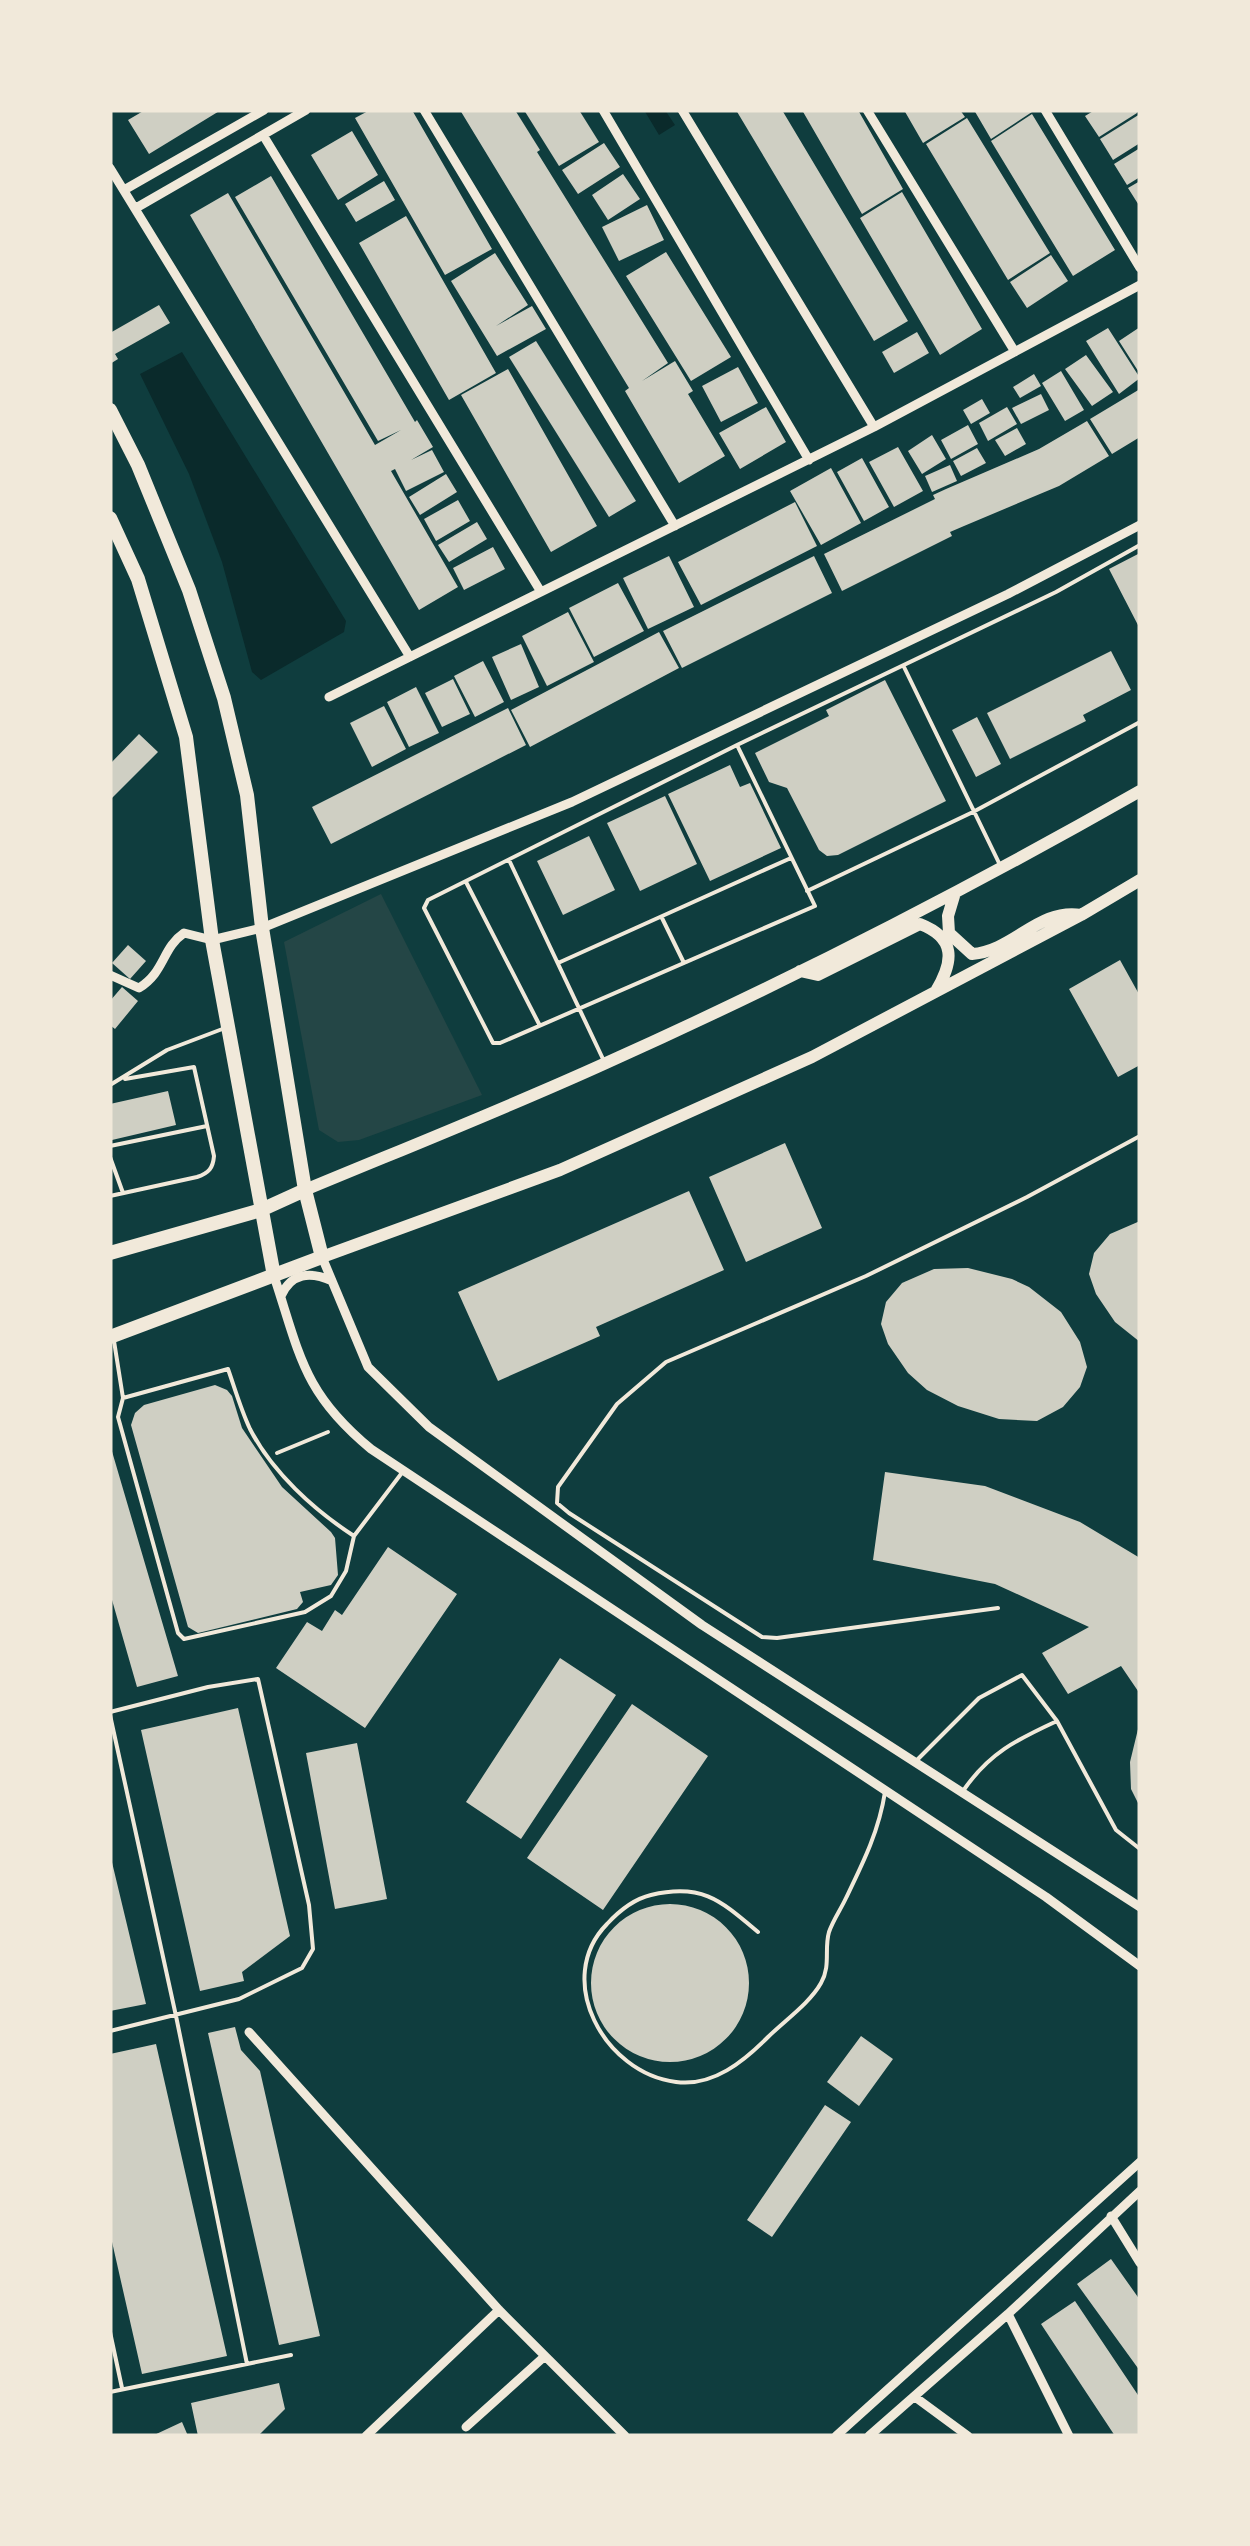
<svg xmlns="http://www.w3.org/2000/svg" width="1250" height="2546" viewBox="0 0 1250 2546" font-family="Mulish,sans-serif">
<rect width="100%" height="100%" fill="#0f3d3e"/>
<path fill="#244646" d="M381 894 482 1095 359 1140 338 1142 319 1130 284 942Z"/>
<path fill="#0a2a2b" d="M644 110H665L675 125 659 135Z
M182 352 346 621 344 632 261 680 252 672 222 562 189 474 140 374Z"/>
<path fill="#cfcfc3" d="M145 110H221L149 154 128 120Z
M370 110H412L492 249 445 275 355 118Z
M460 110H515L540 150 537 152 668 363 642 381 675 361 693 391 688 394 725 456 679 483 625 391 629 388Z
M524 110H579L599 142 559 166Z
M736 110H782L908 321 874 341Z
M802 110H858L903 189 862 214Z
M904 110H960L965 117 923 143Z
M974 110H1035L991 139Z
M1095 110H1136L1137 113 1099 137 1085 116Z
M1032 114 1115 250 1073 276 991 141Z
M1140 114V143L1113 160 1100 139Z
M967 118 1050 253 1008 280 926 144Z
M352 131 378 175 338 200 311 155Z
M604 143 620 167 578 194 562 170Z
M1140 148V177L1127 185 1114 164Z
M623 174 640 199 608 220 592 195Z
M271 176 415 422 417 420 433 447 411 460 432 450 444 472 406 491 395 469 391 471 458 587 419 610 190 215 228 193 375 445 401 430 378 441 235 197Z
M384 181 395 200 356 222 345 204Z
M1140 181V207L1128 188Z
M902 192 982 329 940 355 860 218Z
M647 205 664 240 619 261 602 227Z
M406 216 496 373 449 400 359 243Z
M666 252 731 357 691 381 626 276Z
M495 253 528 305 496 326 532 306 546 329 497 356 451 281Z
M1051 255 1068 281 1027 308 1010 282Z
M159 305 170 323 115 354 118 359 110 364V333Z
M1140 327V374L1119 341Z
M1108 328 1140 378 1119 394 1086 341Z
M917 332 929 353 894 373 882 352Z
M536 341 636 501 609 517 509 357Z
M1086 355 1113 392 1092 406 1065 369Z
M738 367 758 403 721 422 702 386Z
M508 369 597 526 551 552 461 395Z
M1061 371 1084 410 1065 421 1042 383Z
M1034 374 1041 386 1020 398 1013 387Z
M1140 389V437L1112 454 1090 419Z
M1041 394 1049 410 1021 424 1012 408Z
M982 399 990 413 971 424 963 410Z
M766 407 786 442 740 469 719 433Z
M1007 407 1017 424 988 441 979 423Z
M1087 421 1109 456 1059 486 964 526 950 532 952 536 842 591 824 554 935 499 933 495 946 489 1039 449Z
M968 425 978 444 951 459 941 440Z
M1017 428 1026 444 1005 456 995 440Z
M932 435 946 459 922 474 908 451Z
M898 447 923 491 894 507 869 462Z
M977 448 986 463 961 476 953 461Z
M862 458 889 507 864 521 837 472Z
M950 465 957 481 932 492 925 476Z
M831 468 861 523 821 545 790 491Z
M446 474 457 492 420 515 409 497Z
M458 500 470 521 436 541 424 519Z
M795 502 817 546 701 605 678 562Z
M477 522 487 539 449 562 438 545Z
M493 547 505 569 464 590 453 568Z
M1140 553V629L1109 569Z
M669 556 694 607 648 629 623 578Z
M814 556 832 593 682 668 663 631Z
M618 583 644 631 594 657 569 608Z
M568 612 594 662 547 686 522 636Z
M659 632 679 668 530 747 511 710Z
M521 644 539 687 511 700 492 657Z
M1111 651 1131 690 1083 715 1086 721 1010 759 987 713Z
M483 661 504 702 475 717 454 676Z
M453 679 470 714 442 727 425 693Z
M885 680 946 801 838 855 827 856 819 850 787 788 769 782 755 753 829 716 826 710Z
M416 687 439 733 409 747 387 702Z
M384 706 406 749 372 767 350 723Z
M508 708 526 745 331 844 312 807Z
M977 717 1001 764 976 777 952 730Z
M139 734 158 752 110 800V764Z
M730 765 740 787 750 783 781 848 710 881 668 794Z
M665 796 697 864 640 891 607 823Z
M589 836 615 890 563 915 537 861Z
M128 945 146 961 130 979 112 963Z
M1120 960 1140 996V1065L1118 1077 1069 989Z
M122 987 138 1001 115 1029 110 1025V1001Z
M168 1091 176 1125 112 1140 110 1104Z
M785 1143 822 1228 746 1262 709 1177Z
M689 1191 724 1270 596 1327 600 1336 498 1381 458 1292Z
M1140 1221V1342L1115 1322 1096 1294 1089 1274 1094 1253 1110 1234Z
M968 1268 1012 1279 1029 1287 1061 1312 1080 1342 1087 1367 1080 1387 1063 1407 1037 1421 999 1419 958 1406 927 1390 908 1373 888 1344 881 1324 886 1302 902 1283 934 1269Z
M215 1385 227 1390 232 1396 242 1428 282 1487 331 1532 335 1538 338 1575 331 1585 300 1592 303 1602 297 1609 198 1633 188 1627 131 1425 135 1413 144 1405Z
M111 1448 178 1676 137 1687 110 1593Z
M885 1472 985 1486 1080 1522 1140 1558V1694L1121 1666 1068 1694 1042 1653 1089 1627 995 1584 873 1560Z
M388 1547 457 1594 365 1728 276 1668 307 1622 322 1631 335 1610 342 1615Z
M560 1658 616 1695 521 1839 466 1802Z
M632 1704 708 1756 603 1910 527 1858Z
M238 1708 290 1936 242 1972 244 1981 200 1991 141 1730Z
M1139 1725H1140V1807L1131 1789 1130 1762Z
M357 1743 387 1899 335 1909 306 1753Z
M110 1854 146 2004 110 2011Z
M591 1983a79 79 0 1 1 158 0a79 79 0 1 1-158 0Z
M235 2027 241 2050 260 2071 320 2336 279 2345 208 2033Z
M861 2036 893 2059 859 2106 827 2082Z
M156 2044 227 2356 142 2374 110 2233V2054Z
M825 2105 851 2122 772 2237 747 2220Z
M1111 2259 1140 2300V2371L1077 2284Z
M1075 2301 1140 2398V2436H1115L1041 2324Z
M279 2383 285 2409 258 2436H198L191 2403Z
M182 2422 188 2436H152Z"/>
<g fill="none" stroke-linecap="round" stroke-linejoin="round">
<path stroke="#f1e9da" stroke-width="4" d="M277 1453 328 1432"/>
<path stroke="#f1e9da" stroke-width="4" d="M904 667 1000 865
M737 745 815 906 500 1043H493L424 908 428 900 737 745 762 733 1056 592 1140 545
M509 860 603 1059
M466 882 539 1024
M807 891 973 812 1140 722
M662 918 684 963
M558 963 791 858
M110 1085 167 1050 225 1028
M110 1146 207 1126
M110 1157 123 1193
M110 1196 197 1177C209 1173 213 1168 214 1156L194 1067 125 1079
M114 1341 123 1398 228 1369C235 1389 241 1410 250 1429 272 1472 314 1510 354 1536
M123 1398 118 1417 178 1633 184 1639 305 1612 331 1596 346 1571 354 1536 401 1474
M998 1608 777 1638 762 1637 569 1513 557 1503 558 1487 617 1404 666 1362 866 1276 1027 1197 1140 1136
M110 1712 208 1687 258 1679 309 1905 313 1949 302 1968 239 1999 110 2031
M110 1715 176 2016 247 2364
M916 1761 979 1698 1022 1675 1057 1721 1116 1830 1140 1849
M963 1791C989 1753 1016 1740 1057 1721
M758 1932C720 1900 702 1883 651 1895 634 1899 619 1911 607 1924 553 1979 604 2073 676 2082 713 2087 744 2061 768 2037 784 2021 810 2003 821 1983 831 1966 824 1949 829 1932 833 1920 841 1909 846 1898 863 1863 879 1831 885 1792
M110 2332 122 2388
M110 2392 291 2355"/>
<path stroke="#f1e9da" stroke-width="9" d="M424 110 675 526
M603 110 809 460
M682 110 874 427
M867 110 1015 352
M1045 110 1140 268
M263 135 541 592
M110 168 410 657
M124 190 264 110
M136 208 306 110
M329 697 874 427 1140 285
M110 975 139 988C165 972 162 948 184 933L212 940 262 928 572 802 1008 594 1140 525
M322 1257 368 1367 429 1427 702 1625 1140 1907
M274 1276C300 1355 303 1393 371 1449L1046 1897 1140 1966
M281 1296C291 1273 310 1271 332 1281
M249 2032 499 2310 625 2436
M1111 2216 1140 2263
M1008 2314 1069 2436
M915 2397 968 2436
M466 2427 545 2356
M366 2436 499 2310
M836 2436 1140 2162
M869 2436 1008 2314 1140 2191"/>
<path stroke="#f1e9da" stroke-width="12" d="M954 896 948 916 949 933 972 954C1014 951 1038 908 1081 915
M800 971 818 975 920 924C956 938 954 961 936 991
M305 1190C406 1148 507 1108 606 1063 789 981 966 890 1140 791
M322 1257 560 1170 812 1057 1081 915 1140 880"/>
<path stroke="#f1e9da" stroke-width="14" d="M110 410 138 465 189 590 224 698 247 795 262 928 305 1190 322 1257 110 1337
M110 518 138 579 186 737 212 940 274 1276
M110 1253 261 1210 305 1190"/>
</g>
<rect width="1250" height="2546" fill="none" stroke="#f1e9da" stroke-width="225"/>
</svg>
